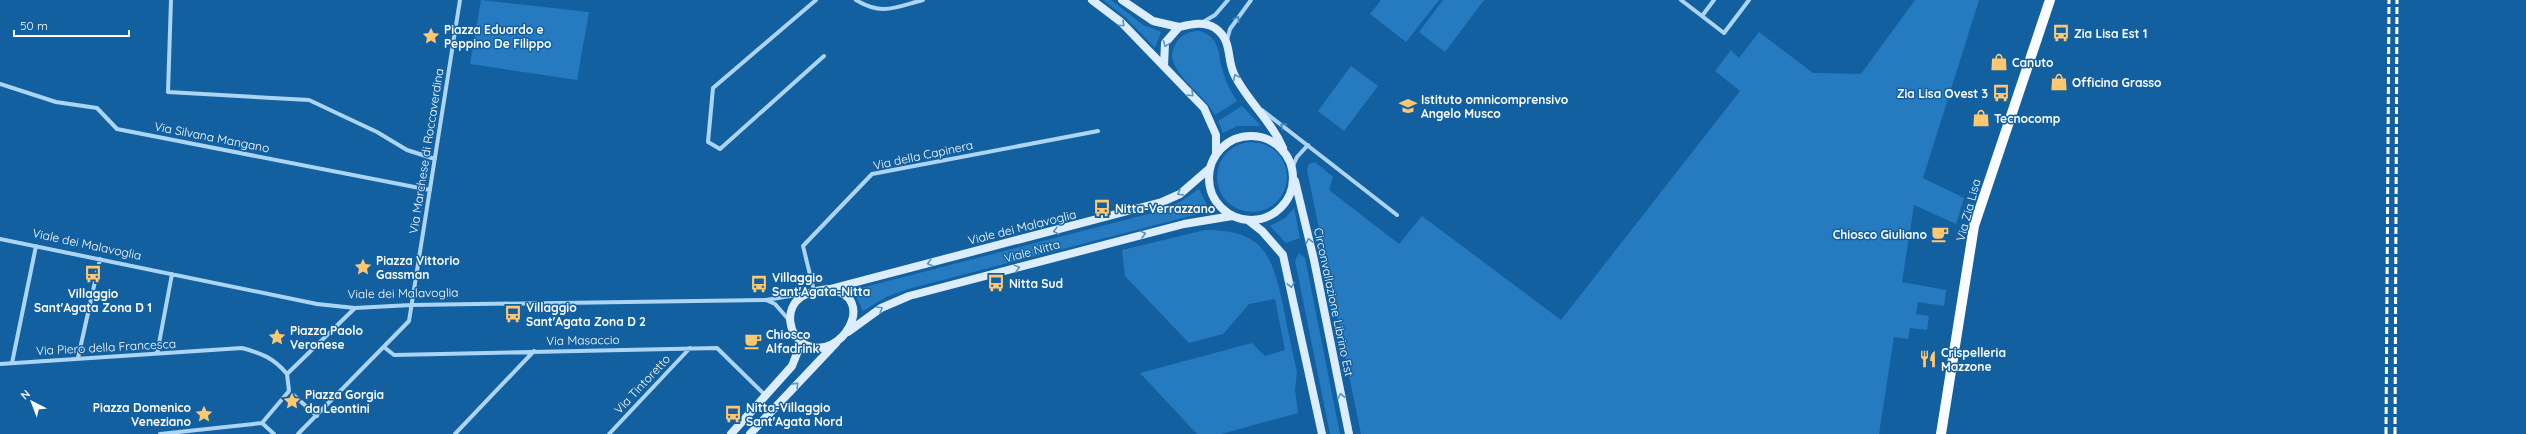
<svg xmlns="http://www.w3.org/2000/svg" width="2526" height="434" viewBox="0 0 2526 434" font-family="Quicksand,sans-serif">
<rect width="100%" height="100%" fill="#1360a1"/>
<path fill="#267abf" d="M481 0 589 12 577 80 470 64Z
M1103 0H1111L1143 25 1161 32 1155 48 1125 17Z
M1381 0H1439L1406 42 1370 14Z
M1443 0H1484L1445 52 1419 32Z
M1915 0H1979L1923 178 1964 198 1956 224 1914 205 1902 282 1946 290 1944 306 1918 302 1916 314 1929 316 1927 330 1910 328 1908 339 1894 337 1879 434H1361L1307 170 1309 164 1315 162 1333 177 1329 190 1399 244 1422 216 1561 320 1740 91 1715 71 1731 50 1739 58 1759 32 1813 73 1861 74Z
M1200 31C1222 39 1217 54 1223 72 1226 83 1231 92 1237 101L1215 115C1204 94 1177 80 1172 57 1173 41 1183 31 1200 31Z
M1351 66 1378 86 1344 131 1318 111Z
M1242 106 1261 126H1237L1223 133 1218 121Z
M1217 177a35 35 0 1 1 70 0a35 35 0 1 1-70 0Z
M1199 189 1210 211 908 289 886 297 863 311 853 290 1156 212 1180 202Z
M1294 208 1300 238 1286 243 1270 226 1285 218Z
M1205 230C1264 230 1272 255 1283 305 1287 328 1292 350 1297 372L1295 390 1298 413 1221 434H1197L1140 373 1252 343 1265 356 1285 350 1275 299 1249 304 1223 334 1189 343 1125 276 1122 250Z
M1299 253 1305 258 1340 434H1330L1295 261Z"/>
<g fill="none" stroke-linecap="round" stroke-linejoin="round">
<path stroke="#acd4f4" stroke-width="4" d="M171 0 168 92 309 100 377 132 407 150 435 159
M816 0 713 88 708 142 720 149 824 56
M856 0C882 16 896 7 923 0
M1681 0 1724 33 1749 0
M1702 16 1714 0
M1203 22 1215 15 1228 0
M1227 40 1230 29 1251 0
M0 84 56 102 97 108 117 129 430 190
M1262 110 1397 215
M1292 168 1297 157 1308 145
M0 239 317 304 355 308 411 305 766 300 802 294
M814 291 803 246 872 174 1098 131
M766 300 775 304 789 320
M384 347 394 355 717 348 766 396
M157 354 172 274
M78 358 100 259
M12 363 36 246
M0 364 242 348C261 353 274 358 287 374
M289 391 287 374 355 308
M160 434 262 423
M274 434 262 423 289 391 317 416
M298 434 409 321 460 0
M455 434 534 351
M609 434 690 348"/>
<path stroke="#dceefd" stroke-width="8" d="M1092 0 1121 22 1204 108 1216 135V153
M1122 0 1153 21 1179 27
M1164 66 1165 43 1179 27C1192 24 1204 21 1215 28 1233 41 1226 57 1234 74 1247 101 1271 120 1283 148
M1209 178a42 42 0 1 1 84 0a42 42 0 1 1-84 0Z
M1295 181 1314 260 1349 434
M1248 220 1262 231 1283 255 1322 434
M830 289 1162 202 1180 194 1210 168
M830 289C879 297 841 362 806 345 788 336 784 309 801 297 810 291 820 290 830 289Z
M848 332 881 308 909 296 1184 224 1232 216
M731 434 792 366 801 343
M750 434 836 343"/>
<path stroke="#fafcff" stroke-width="10" d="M1941 434 1974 226 2050 0"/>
<path stroke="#fff" stroke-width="3" stroke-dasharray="7 3" stroke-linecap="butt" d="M2386 434 2389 0
M2395 434 2397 0"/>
</g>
<defs><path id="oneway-chevron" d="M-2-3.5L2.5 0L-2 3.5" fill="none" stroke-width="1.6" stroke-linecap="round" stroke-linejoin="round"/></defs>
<g stroke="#4183ba">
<use href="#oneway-chevron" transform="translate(1237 19) rotate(-56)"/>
<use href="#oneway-chevron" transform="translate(1283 126) rotate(-143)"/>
</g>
<g stroke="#5992c1">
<use href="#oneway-chevron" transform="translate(1122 24) rotate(43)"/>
<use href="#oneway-chevron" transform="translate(1166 44) rotate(111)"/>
<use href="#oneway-chevron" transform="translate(1236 77) rotate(-116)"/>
<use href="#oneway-chevron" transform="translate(1191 94) rotate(46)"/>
<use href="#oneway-chevron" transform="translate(1180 193) rotate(150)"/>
<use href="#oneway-chevron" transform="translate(1056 231) rotate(166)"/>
<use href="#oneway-chevron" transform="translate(1143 234) rotate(-15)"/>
<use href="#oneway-chevron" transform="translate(1309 241) rotate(-103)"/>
<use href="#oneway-chevron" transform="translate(930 263) rotate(165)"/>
<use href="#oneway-chevron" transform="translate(1017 268) rotate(-15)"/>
<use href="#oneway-chevron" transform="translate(1291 285) rotate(78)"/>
<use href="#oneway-chevron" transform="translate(880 309) rotate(-30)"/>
<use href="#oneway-chevron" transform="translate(796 385) rotate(-47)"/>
<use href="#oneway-chevron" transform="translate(1341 396) rotate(-101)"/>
</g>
<defs>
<g id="bus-bare" transform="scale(1.38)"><path d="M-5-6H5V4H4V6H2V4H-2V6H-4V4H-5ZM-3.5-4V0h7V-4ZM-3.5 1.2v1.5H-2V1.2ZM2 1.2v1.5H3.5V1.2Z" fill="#ffc770" stroke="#1360a1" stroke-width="2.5" paint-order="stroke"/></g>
<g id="sight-bare" transform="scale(1.38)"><path d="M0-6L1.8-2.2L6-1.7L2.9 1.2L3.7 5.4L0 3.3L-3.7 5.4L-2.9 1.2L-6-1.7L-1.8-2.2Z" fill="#ffc770" stroke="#1360a1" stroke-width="2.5" paint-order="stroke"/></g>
<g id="shop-bare" transform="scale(1.38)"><path d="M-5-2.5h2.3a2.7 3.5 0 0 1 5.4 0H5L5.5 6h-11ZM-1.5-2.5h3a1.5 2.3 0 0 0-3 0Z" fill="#ffc770" stroke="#1360a1" stroke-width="2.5" paint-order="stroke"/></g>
<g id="school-bare" transform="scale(1.38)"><path d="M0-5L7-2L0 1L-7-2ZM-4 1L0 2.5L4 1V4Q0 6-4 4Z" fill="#ffc770" stroke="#1360a1" stroke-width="2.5" paint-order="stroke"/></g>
<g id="cafe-bare" transform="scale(1.38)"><path d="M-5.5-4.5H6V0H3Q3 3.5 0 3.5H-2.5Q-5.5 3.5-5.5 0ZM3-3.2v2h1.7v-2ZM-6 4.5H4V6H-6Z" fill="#ffc770" stroke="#1360a1" stroke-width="2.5" paint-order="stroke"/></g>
<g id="restaurant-bare" transform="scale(1.38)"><path d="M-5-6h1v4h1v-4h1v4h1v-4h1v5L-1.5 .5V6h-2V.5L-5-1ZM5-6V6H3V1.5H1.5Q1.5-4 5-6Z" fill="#ffc770" stroke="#1360a1" stroke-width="2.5" paint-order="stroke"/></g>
</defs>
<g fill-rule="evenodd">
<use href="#bus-bare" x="2061" y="33"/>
<use href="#sight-bare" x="431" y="36"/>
<use href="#shop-bare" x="1999" y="62"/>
<use href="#shop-bare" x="2059" y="82"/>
<use href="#bus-bare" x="2001" y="93"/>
<use href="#school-bare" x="1408" y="106"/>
<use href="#shop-bare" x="1981" y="118"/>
<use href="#bus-bare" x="1102" y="208"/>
<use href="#cafe-bare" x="1940" y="234"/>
<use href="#sight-bare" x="363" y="267"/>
<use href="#bus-bare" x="93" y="274"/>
<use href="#bus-bare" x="996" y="283"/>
<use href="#bus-bare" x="759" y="284"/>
<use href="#bus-bare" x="513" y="314"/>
<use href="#sight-bare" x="277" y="337"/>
<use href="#cafe-bare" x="753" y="341"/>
<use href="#restaurant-bare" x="1928" y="359"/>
<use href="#sight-bare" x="292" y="401"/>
<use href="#sight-bare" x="204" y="414"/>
<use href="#bus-bare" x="733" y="414"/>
</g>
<g text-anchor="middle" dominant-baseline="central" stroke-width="3" stroke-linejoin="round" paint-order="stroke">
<g font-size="12" font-weight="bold" fill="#fff" stroke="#1360a1" text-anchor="start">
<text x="444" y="29">Piazza Eduardo e<tspan x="444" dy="14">Peppino De Filippo</tspan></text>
<text x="2074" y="33">Zia Lisa Est 1</text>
<text x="2012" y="62">Canuto</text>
<text x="2072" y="82">Officina Grasso</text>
<text x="1988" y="93" text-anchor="end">Zia Lisa Ovest 3</text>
<text x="1421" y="99">Istituto omnicomprensivo<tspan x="1421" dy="14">Angelo Musco</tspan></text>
<text x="1994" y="118">Tecnocomp</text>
<text x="1115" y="208">Nitta-Verrazzano</text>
<text x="1927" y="234" text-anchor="end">Chiosco Giuliano</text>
<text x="376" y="260">Piazza Vittorio<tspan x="376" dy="14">Gassman</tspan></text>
<text x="772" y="277">Villaggio<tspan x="772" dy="14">Sant'Agata-Nitta</tspan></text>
<text x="1009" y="283">Nitta Sud</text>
<text x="93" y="293" text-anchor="middle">Villaggio<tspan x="93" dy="14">Sant'Agata Zona D 1</tspan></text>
<text x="526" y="307">Villaggio<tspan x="526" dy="14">Sant'Agata Zona D 2</tspan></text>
<text x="290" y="330">Piazza Paolo<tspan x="290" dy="14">Veronese</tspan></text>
<text x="766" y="334">Chiosco<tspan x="766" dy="14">Alfadrink</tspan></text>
<text x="1941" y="352">Crispelleria<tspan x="1941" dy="14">Mazzone</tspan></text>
<text x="305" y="394">Piazza Gorgia<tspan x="305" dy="14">da Leontini</tspan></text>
<text x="191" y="407" text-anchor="end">Piazza Domenico<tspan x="191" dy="14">Veneziano</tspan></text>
<text x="746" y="407">Nitta-Villaggio<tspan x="746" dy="14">Sant'Agata Nord</tspan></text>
</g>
<g font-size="12" fill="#fff" stroke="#1360a1">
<text transform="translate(212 137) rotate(11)">Via Silvana Mangano</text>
<text transform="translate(426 151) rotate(-81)">Via Marchese di Roccaverdina</text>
<text transform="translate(923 155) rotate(-12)">Via della Capinera</text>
<text transform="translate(1968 210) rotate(-75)">Via Zia Lisa</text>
<text transform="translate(1022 227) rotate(-14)">Viale dei Malavoglia</text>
<text transform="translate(87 244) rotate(12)">Viale dei Malavoglia</text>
<text transform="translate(1032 251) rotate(-15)">Viale Nitta</text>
<text transform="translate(403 293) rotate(-1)">Viale dei Malavoglia</text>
<text transform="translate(1334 302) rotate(78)">Circonvallazione Librino Est</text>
<text transform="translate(583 340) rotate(-1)">Via Masaccio</text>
<text transform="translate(106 347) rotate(-3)">Via Piero della Francesca</text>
<text transform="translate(642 384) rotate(-47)">Via Tintoretto</text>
</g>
</g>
<g transform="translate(32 402) rotate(318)" stroke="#1360a1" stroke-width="3" paint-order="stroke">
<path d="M0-3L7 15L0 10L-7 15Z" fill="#ffffff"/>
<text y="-6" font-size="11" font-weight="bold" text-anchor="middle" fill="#ffffff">N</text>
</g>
<path d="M14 30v6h115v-6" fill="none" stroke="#ffffff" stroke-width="2"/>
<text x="20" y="30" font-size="12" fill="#ffffff" stroke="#1360a1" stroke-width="3" paint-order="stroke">50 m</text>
</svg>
